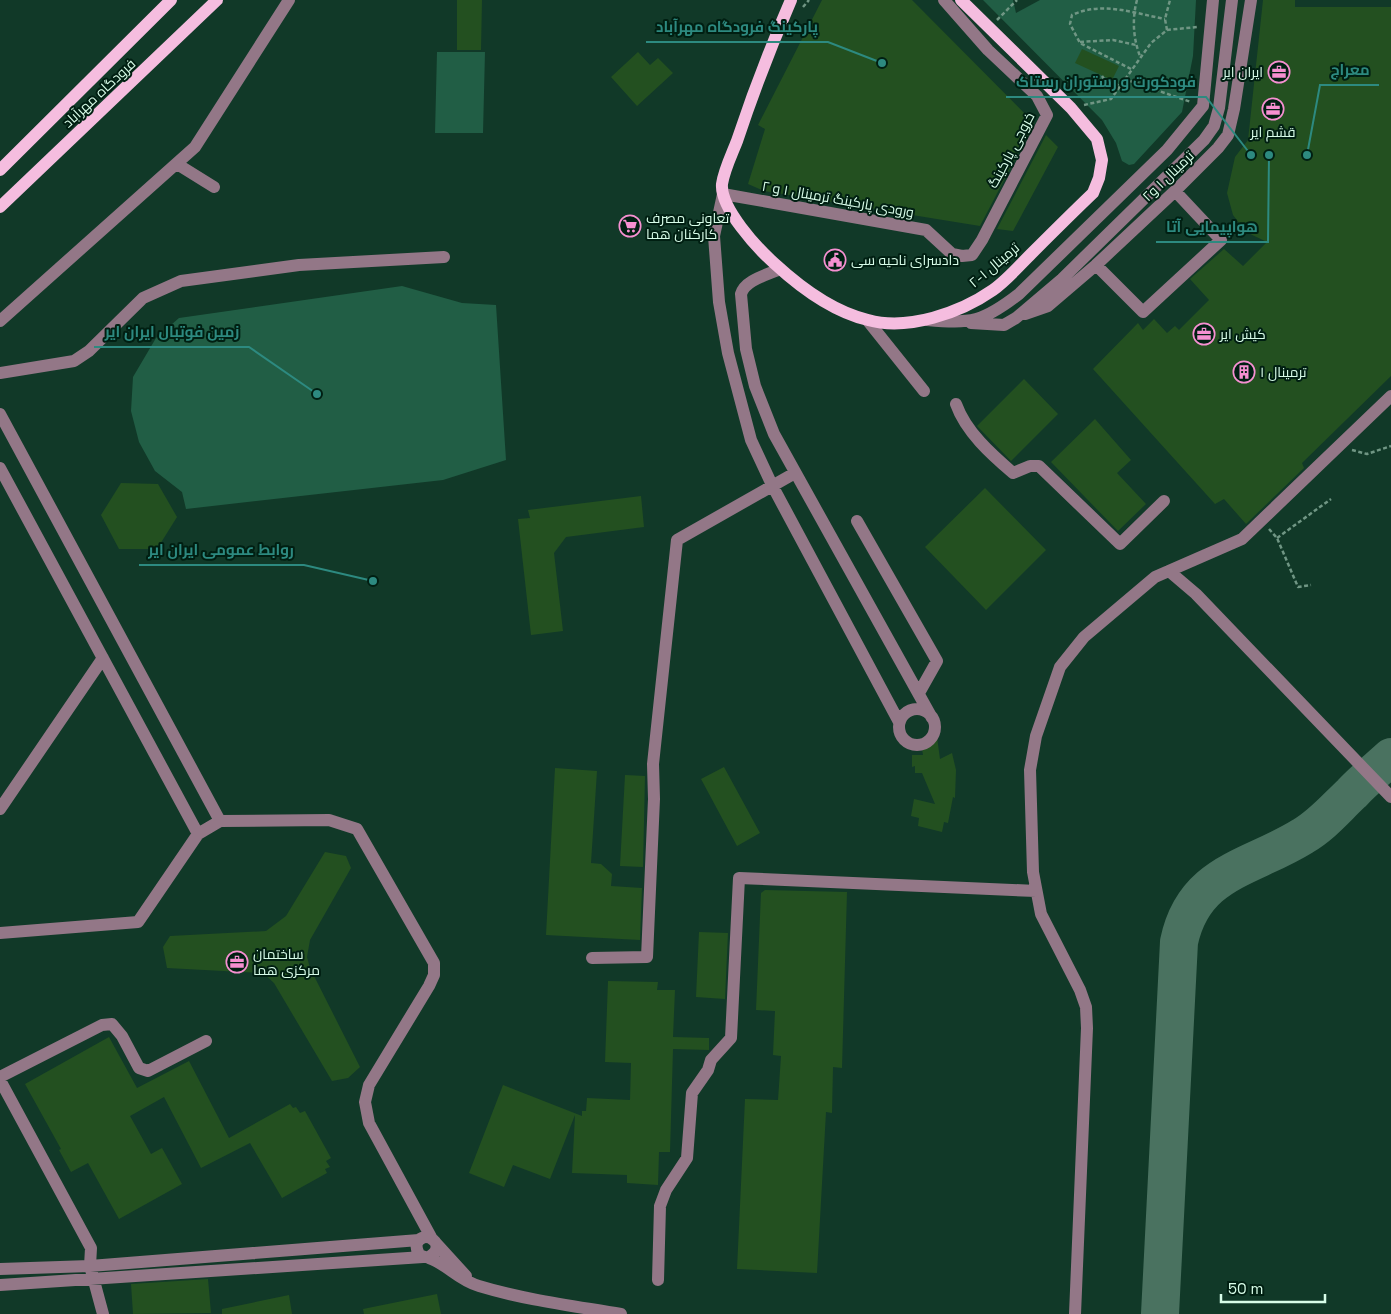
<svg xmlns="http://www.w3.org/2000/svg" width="1391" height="1314" viewBox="0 0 1391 1314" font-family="'Space Grotesk',Cairo,sans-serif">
<rect width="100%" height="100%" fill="#113928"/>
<path fill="#215e45" d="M983 0H1013L1016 13 1040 0H1196L1193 56 1182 112 1134 164 1129 165 1122 161 1116 143 1102 120Z
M437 52H485L483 133H435Z
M402 286 462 303 496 305 506 460 443 480 186 509 182 492 155 471 139 442 131 411 133 377 156 338 179 318Z"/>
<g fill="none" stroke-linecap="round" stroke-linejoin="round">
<path stroke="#4a7260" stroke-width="38" d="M1160 1314 1179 942C1194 871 1250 869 1303 836 1322 825 1336 808 1352 793 1364 780 1378 769 1391 757"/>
</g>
<path fill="#235020" d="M457 0H482L481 50H457Z
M822 0H912L1034 123 980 226 764 191 748 184 765 129 758 125Z
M1263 0H1295V7H1391V376L1302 463 1304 468 1246 524 1224 499 1215 504 1093 369 1138 323 1143 330 1154 319 1167 333 1175 326 1179 330 1209 300 1190 279 1224 249 1243 266 1267 242 1246 232 1233 215 1227 193 1235 157 1248 140Z
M1082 49 1119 66 1112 80 1075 63Z
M638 52 650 65 658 58 673 73 637 106 611 77Z
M1046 135 1058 147 1013 231 997 229Z
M1024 379 1058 414 1011 461 977 426Z
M1095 419 1131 460 1117 473 1146 504 1118 531 1051 462Z
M121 483 158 484 177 517 157 549H119L101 515Z
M985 488 1046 550 986 610 925 547Z
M641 496 644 527 566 537 554 553 563 631 531 635 518 519 530 518 528 510Z
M937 737 940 759 952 753 956 770 955 798 953 797 948 823 944 822 942 832 918 826 919 818 911 816 914 799 935 804 922 773H915V766L912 767V755H923L922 749Z
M724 767 760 833 737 846 701 779Z
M555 768 597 771 591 863 601 864 612 874 611 886 642 888 640 940 546 935Z
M625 775 645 776 643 867 620 866Z
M325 852 346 856 351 868 310 940 307 957 310 968 360 1067 348 1078 332 1081 274 983 263 973 167 968 163 947 170 936 266 931 286 916Z
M765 890 847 892 842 1068 833 1067 832 1113 826 1112 817 1273 737 1269 745 1099 778 1100 781 1056 773 1055 775 1011 756 1010 761 893Z
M699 932 728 933 725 999 696 997Z
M608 981 658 982 657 990H675L673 1037 709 1038V1050L673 1049 670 1152H659L658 1185 627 1183V1175L572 1173 575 1115 550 1179 513 1165 504 1187 469 1173 503 1085 582 1116V1111H586L587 1098 630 1100 631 1063 605 1062Z
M109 1037 137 1088 189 1061 229 1138 290 1104 293 1108 296 1107 300 1113 305 1111 331 1158 326 1161 330 1167 325 1169 327 1173 282 1198 250 1143 201 1168 164 1097 130 1116 151 1154 162 1148 182 1184 119 1219 88 1163 71 1172 59 1150 61 1149 25 1084Z
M208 1279 211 1313 133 1314 131 1284Z
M437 1294 441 1314H364L363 1309Z
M289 1295 292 1314H222V1309Z"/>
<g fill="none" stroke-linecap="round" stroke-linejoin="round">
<path stroke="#709684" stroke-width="2.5" stroke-dasharray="4 2.5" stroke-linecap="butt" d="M1137 0C1132 18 1133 38 1140 56
M803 7 809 0
M997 20 1017 0
M1167 30 1165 19 1170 0
M1080 42 1113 40 1136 45
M1131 69 1080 43 1070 24 1072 15C1102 1 1133 13 1165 19
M1102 76 1108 85 1114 88 1119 83
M1124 79 1191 102
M1084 105 1111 99 1151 43 1167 30 1197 27
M1352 450 1367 454 1391 446
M1269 529 1277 538 1298 587 1311 585
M1277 538 1331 499"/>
<path stroke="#937787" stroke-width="12" d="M177 164 214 187
M1096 265 1143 312 1221 240 1175 191
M780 269C767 275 745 280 741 294L746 349 755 386 774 434 932 718
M1025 314 1048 306 1096 265 1175 191 1218 148 1228 135 1234 109 1251 0
M927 320C971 324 983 322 1019 294L1167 150 1203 106 1213 0
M0 321 195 147 289 0
M868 321 924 391
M971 323 1004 325 1016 318 1062 279 1204 140 1214 126 1219 108 1232 0
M0 373 74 361 89 351 143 298 181 281 299 265 444 257
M956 404C966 432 991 454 1013 473L1030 466H1039L1120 544 1164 501
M0 414 220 821
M0 468 198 834
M857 521 937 661 919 693
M1169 571 1196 594 1391 797
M899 727a18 18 0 1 1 36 0a18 18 0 1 1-36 0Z
M899 722 772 485 751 440 728 353 719 302 714 236 723 194 926 230 952 254 962 256 972 255 982 240 1047 115 1037 96 988 50 944 0
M0 809 103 658
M0 933 138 922 198 834 220 821 329 820 357 829 434 963V975L429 986 369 1085 365 1102 369 1123 431 1237
M592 958 647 957 654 799 653 764 677 540 795 473
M0 1077 102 1025 112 1024 122 1036 139 1068 148 1071 206 1041
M0 1080 91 1248 90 1266 103 1314
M435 1242 466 1276
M429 1257C449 1245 424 1228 417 1243 416 1247 417 1251 419 1254 423 1258 425 1256 429 1258 447 1264 458 1280 479 1286 525 1300 574 1306 621 1314
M0 1269 90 1266 419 1240
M658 1280 660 1206 666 1190 687 1158 692 1093 708 1070 711 1060 731 1038 739 878 1036 891
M0 1285 423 1257
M1075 1314 1087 1028 1086 1007 1080 990 1041 914 1033 872 1030 770 1036 736 1060 667 1084 637 1155 577 1242 539 1391 396"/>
<path stroke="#f5bddf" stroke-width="12" d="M791 0C771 46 753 93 737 141 732 154 724 170 722 184 720 208 757 248 775 264 800 287 834 312 868 320 908 331 960 313 993 290 1007 280 1019 266 1031 254 1052 233 1072 213 1093 193L1099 178 1102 160 1097 139 1071 108 961 0
M0 170 171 0
M0 207 217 0"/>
</g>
<defs>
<g id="office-ring" transform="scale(1.125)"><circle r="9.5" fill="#001f12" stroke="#f690d1" stroke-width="1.5"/><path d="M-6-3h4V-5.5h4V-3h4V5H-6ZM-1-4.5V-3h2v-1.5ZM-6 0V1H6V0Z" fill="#f690d1"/></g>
<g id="supermarket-ring" transform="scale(1.125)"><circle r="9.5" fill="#001f12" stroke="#f690d1" stroke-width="1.5"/><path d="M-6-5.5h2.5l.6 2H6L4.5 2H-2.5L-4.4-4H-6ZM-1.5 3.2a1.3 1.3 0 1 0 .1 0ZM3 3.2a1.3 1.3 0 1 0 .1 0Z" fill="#f690d1"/></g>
<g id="civic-ring" transform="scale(1.125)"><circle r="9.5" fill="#001f12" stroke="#f690d1" stroke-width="1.5"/><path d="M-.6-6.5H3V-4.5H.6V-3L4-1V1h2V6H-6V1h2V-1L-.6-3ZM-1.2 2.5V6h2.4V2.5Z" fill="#f690d1"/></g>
<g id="building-ring" transform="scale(1.125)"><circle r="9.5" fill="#001f12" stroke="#f690d1" stroke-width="1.5"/><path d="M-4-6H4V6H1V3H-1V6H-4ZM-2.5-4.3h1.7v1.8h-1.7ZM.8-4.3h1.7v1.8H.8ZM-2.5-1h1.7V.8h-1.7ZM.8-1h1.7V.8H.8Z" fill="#f690d1"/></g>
</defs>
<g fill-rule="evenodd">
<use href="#office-ring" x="1279" y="72"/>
<use href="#office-ring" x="1273" y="109"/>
<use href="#supermarket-ring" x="630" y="226"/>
<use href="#civic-ring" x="835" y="260"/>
<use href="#office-ring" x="1204" y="334"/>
<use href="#building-ring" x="1244" y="372"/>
<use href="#office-ring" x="237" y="962"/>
</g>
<g text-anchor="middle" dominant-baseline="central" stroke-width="4" stroke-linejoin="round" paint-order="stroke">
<g font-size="14" fill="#d8fde9" stroke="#001f12" text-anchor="start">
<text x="1263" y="72" text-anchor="end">ایران ایر</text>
<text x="1273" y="132" text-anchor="middle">قشم ایر</text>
<text x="646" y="218">تعاونی مصرف<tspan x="646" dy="16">کارکنان هما</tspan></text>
<text x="851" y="260">دادسرای ناحیه سی</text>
<text x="1220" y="334">کیش ایر</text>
<text x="1260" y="372">ترمینال ۱</text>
<text x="253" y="954">ساختمان<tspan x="253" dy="16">مرکزی هما</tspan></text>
</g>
<g font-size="14" fill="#d8fde9" stroke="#001f12">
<text transform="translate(99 93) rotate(-43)">فرودگاه مهرآباد</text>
<text transform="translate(1011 150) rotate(-62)">خروجی پارکینگ</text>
<text transform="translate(1168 176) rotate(-44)">ترمینال ۱ و۲</text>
<text transform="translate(838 199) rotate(10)">ورودی پارکینگ ترمینال ۱ و ۲</text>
<text transform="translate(994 265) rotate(-40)">ترمینال ۱-۲</text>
</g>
</g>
<path fill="none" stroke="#2d8a80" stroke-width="2" d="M882 63L828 42H646M1307 155L1320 85H1379M1251 155L1206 97H1006M1269 155L1268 242H1156M317 394L249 347H94M373 581L304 565H139"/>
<g fill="#2d8a80" stroke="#001f12" stroke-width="2">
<circle cx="882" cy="63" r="5"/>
<circle cx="1307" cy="155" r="5"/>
<circle cx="1251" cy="155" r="5"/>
<circle cx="1269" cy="155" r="5"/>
<circle cx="317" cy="394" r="5"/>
<circle cx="373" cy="581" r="5"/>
</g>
<g font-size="15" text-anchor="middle" font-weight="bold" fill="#2d8a80" stroke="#001f12" stroke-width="4" stroke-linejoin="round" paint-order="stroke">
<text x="737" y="32">پارکینگ فرودگاه مهرآباد</text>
<text x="1350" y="75">معراج</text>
<text x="1106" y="87">فودکورت و رستوران رستاک</text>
<text x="1212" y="232">هواپیمایی آتا</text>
<text x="172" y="337">زمین فوتبال ایران ایر</text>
<text x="221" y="555">روابط عمومی ایران ایر</text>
</g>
<path d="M1221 1294v8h104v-8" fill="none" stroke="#d8fde9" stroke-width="2.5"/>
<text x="1228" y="1294" font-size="15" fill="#d8fde9" stroke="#001f12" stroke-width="4" paint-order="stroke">50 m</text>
</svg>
